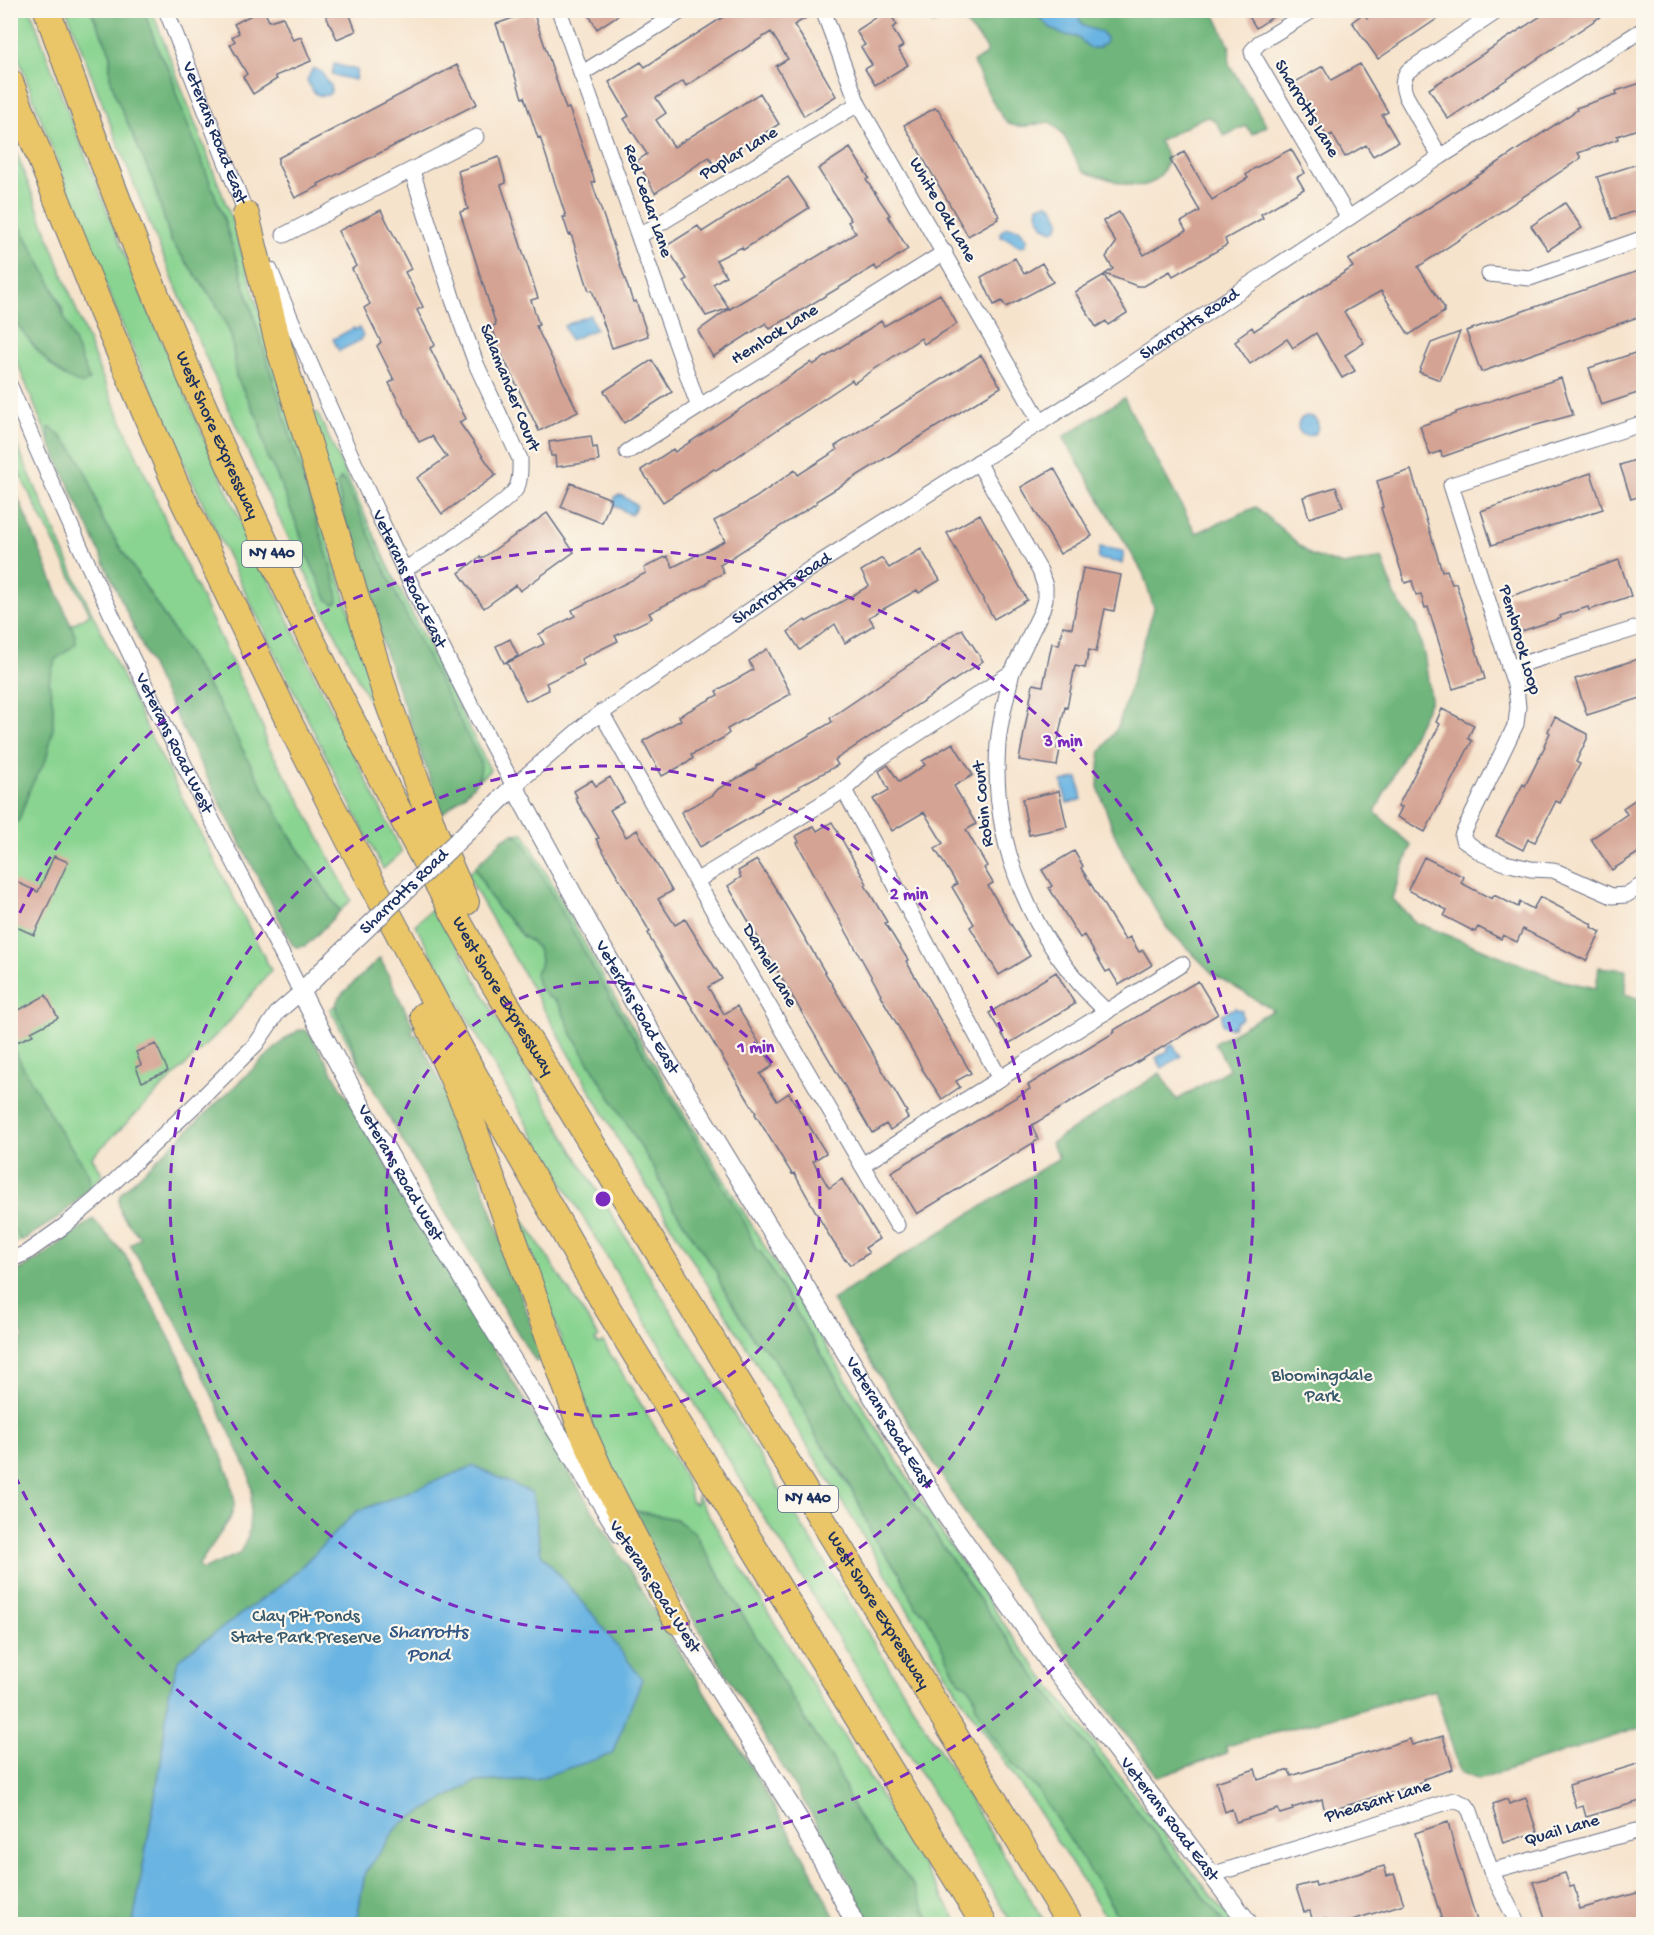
<svg xmlns="http://www.w3.org/2000/svg" width="1654" height="1935" viewBox="0 0 1654 1935" font-family="'Gochi Hand',sans-serif">
<rect width="100%" height="100%" fill="#fbf7ec"/>
<filter id="ink" filterUnits="userSpaceOnUse"><feTurbulence type="fractalNoise" baseFrequency=".0167" numOctaves="2"/><feDisplacementMap in="SourceGraphic" scale="12" xChannelSelector="R" yChannelSelector="G"/><feConvolveMatrix kernelMatrix="1 2 1 2 8 2 1 2 1" color-interpolation-filters="sRGB"/></filter>
<filter id="wash" filterUnits="userSpaceOnUse"><feTurbulence type="fractalNoise" baseFrequency=".008" numOctaves="4" result="noise"/><feDisplacementMap in="SourceGraphic" scale="24" xChannelSelector="R" yChannelSelector="G"/><feGaussianBlur stdDeviation="1.35" result="paint"/><feColorMatrix in="noise" values="0 0 0 0 0 0 0 0 0 0 0 0 0 0 0 0 0 1.4 0 .05"/><feComposite in="paint" operator="in"/></filter>
<g filter="url(#wash)">
<rect width="100%" height="100%" fill="#f6e3cc"/>
<path fill="#8ad491" stroke="#528278" stroke-width="1.5" d="M11 11H31L58 86 126 258 232 502 315 676 402 852 383 869C294 693 206 517 127 336 85 238 47 137 11 37Z
M67 11H91L110 52V77L129 126 153 181 171 241 215 302 227 326 232 339 236 376 259 421 267 457 275 471 299 530 307 555 328 600 336 584 222 213 177 97 171 73 160 55 144 11H152L231 217 381 717 379 718 376 715C310 585 246 453 189 318 146 217 106 114 67 11Z
M10 136 100 372 176 544 264 730 265 741 300 800 351 900 340 911 296 846 255 773 222 710 187 652 102 519 80 461 71 447 52 428 49 429V441L11 347V317L49 362 63 375 64 312 49 279 14 216 11 190Z
M317 412 393 576 490 770 478 781 480 776 343 480 339 494 348 526 355 565 310 415Z
M10 430 76 579 150 735 271 970 230 1021 92 1157 103 1175 58 1218 11 1246V661L90 614 11 457Z
M524 833 607 984 675 1099 793 1293 941 1532 1015 1640 1233 1924H1225C1149 1825 1070 1726 997 1624 911 1505 836 1379 761 1253L756 1250 746 1225 597 975 523 841 517 835 512 834Z
M475 867 489 895 499 910 516 927 522 936 532 942 538 949 541 959 540 966 535 974 547 996 556 1001 561 1008 573 1036 655 1170 669 1201 717 1273 721 1285 754 1340 764 1347 776 1362 808 1417 814 1433 856 1497 874 1539 899 1572 916 1607 926 1615 936 1634 954 1672 960 1681 968 1686 974 1695 976 1708 1015 1767 1037 1789 1095 1876 1117 1916 1116 1924H1110L1032 1802 959 1695 870 1547 625 1151 467 875Z
M436 905 498 1021 579 1161 1046 1924H1012L781 1543 761 1513 524 1119 415 925Z
M336 1005V1010L350 1039 359 1063 330 1009Z
M519 1216 525 1222 599 1337 595 1340 598 1344 603 1342 680 1468 689 1489 691 1501 696 1504 697 1496 959 1924H932L902 1870 877 1844 853 1807 833 1760 805 1720 694 1532 675 1519 631 1510 584 1408Z"/>
<path fill="#6fb67b" stroke="#45726c" stroke-width="1.5" d="M91 11H144L160 55 171 73 177 97 222 213 336 584 338 601 334 604 328 600 307 555 299 530 275 471 267 457 259 421 236 376 232 339 227 326 215 302 171 241 153 181 116 97 110 77V52Z
M927 11H1033L1051 28 1077 37 1086 44 1095 30 1087 29 1080 22 1077 11H1213L1230 47 1229 64 1267 126 1252 134 1246 126 1224 136C1219 127 1216 117 1204 117L1159 141 1168 158C1159 194 1132 188 1106 178 1099 175 1090 176 1084 171 1070 157 1071 137 1050 122 1038 123 1024 129 1012 125 999 121 980 75 973 62L984 56 987 50 983 43 955 12 933 24Z
M10 182 15 216 49 279 86 371 89 380 83 384C52 377 31 340 11 317Z
M1124 398 1196 533 1256 507 1311 555 1343 565 1382 558 1396 598 1416 626 1424 654 1431 699 1375 812 1411 846 1392 898 1415 922 1563 981 1596 988 1599 967 1626 970 1625 994 1640 999 1644 1013 1643 1727 1478 1780 1460 1772 1435 1690 1226 1746 1227 1753 1158 1777 973 1526 832 1300 1059 1158 1051 1143 1160 1073 1177 1100 1229 1069 1215 1043 1273 1010 1213 974 1167 928 1132 871 1114 833 1098 787 1100 753 1118 727 1154 608 1143 573 1063 437Z
M49 428H52L71 447 80 461 91 484 102 519 187 652 222 710 255 773 296 846 340 911 311 941 305 946 296 947 292 944 158 681 49 441Z
M341 478 347 485 400 603 480 760C486 784 458 799 442 814L355 565 337 484Z
M11 481 75 635 76 644 55 660 49 682 53 705V729L46 760 31 786 19 820 11 826Z
M512 834 516 835 523 841 597 975 746 1225 756 1250 761 1252C835 1379 911 1505 997 1624 1070 1726 1149 1825 1225 1924H1116L1117 1916 1110 1902 1037 1789 1015 1767 991 1734 976 1707 974 1695 968 1686 960 1682 954 1672 926 1615 916 1607 899 1572 874 1539 856 1497 846 1479 814 1433 808 1417 776 1362 764 1347 754 1340 721 1285 717 1273 669 1201 655 1170 573 1036 561 1008 556 1001 547 996 538 986 535 974 540 966 541 959 538 949 532 942 522 936 516 927 499 910 489 895 475 867 503 839Z
M380 958 414 1028 411 1031 414 1035 417 1034 461 1124 539 1347 540 1359 539 1361H536L530 1353 393 1125 359 1063 350 1039 336 1010 337 1001 342 994Z
M299 1030H306L312 1037 504 1367 743 1754 808 1864 838 1924H356L365 1873 400 1824 474 1782 536 1779 595 1617 541 1554 532 1493 356 1512 287 1581 179 1659 168 1698 161 1763 133 1924H11L10 1350 18 1347 23 1336 11 1306V1275L39 1259 93 1219 125 1255 148 1297 178 1354 206 1417 230 1477 235 1503 230 1519 198 1566 202 1570 239 1554 248 1537 252 1491 249 1473 182 1332 164 1300 130 1245 140 1237C130 1225 112 1210 121 1193L285 1039Z
M10 1041 22 1065 60 1131 85 1167 90 1178 88 1190 58 1218 21 1241 10 1223Z
M631 1510 675 1519 694 1532 805 1720 833 1760 853 1808 877 1844 902 1870 913 1885 932 1924H870L829 1843 665 1573Z"/>
<path fill="#69b4e2" stroke="#4272a0" stroke-width="1.5" d="M1033 11H1077C1081 29 1085 27 1102 32L1106 38 1105 43 1098 48H1090L1077 37 1061 34 1051 28Z
M334 64 357 70 355 80 332 75Z
M313 68 322 72 327 82 331 85V92L328 95C315 98 311 90 307 80Z
M1047 203 1053 207 1060 220 1058 227 1053 231 1044 227 1037 213 1038 206Z
M1007 227 1019 229 1027 238 1026 245 1020 247 1008 239 1001 237 1000 232Z
M590 315 596 329 570 340 564 326Z
M354 328 355 330 359 328 363 336 360 338 361 340 339 351 333 339Z
M1298 426a10 10 0 1 1 20 0a10 10 0 1 1-20 0Z
M619 495 623 496 637 506 631 515 614 505 615 497Z
M1100 547 1124 551 1122 563 1098 559Z
M1078 778 1082 800 1067 803 1062 782Z
M1235 1008 1242 1011V1019L1236 1022 1233 1027 1228 1028 1222 1024V1014Z
M1172 1044 1181 1056 1162 1068 1156 1058 1169 1050 1167 1047Z
M474 1466 532 1493 541 1554 595 1617 642 1679 612 1754 536 1779 474 1782 400 1824 365 1873 356 1924H133L161 1763 168 1698 179 1659 287 1581 356 1512Z"/>
<g id="blocks">
<path fill="#d4a393" d="M261 10H264L269 21 283 17 293 40 301 37 311 61 275 76 277 79 253 94 243 77 247 74 230 45 235 41 232 37 239 33 234 24Z
M323 10H348L356 31 337 39Z
M586 10H626L597 29Z
M734 10H814V13L794 25 818 62 817 63 836 96 804 116 776 66 788 59 771 32 686 86 683 81 656 98 666 113 656 120 674 147 760 93 779 124 714 165 709 157 655 193 637 161 647 154 624 119 629 116 609 82 641 62 645 67Z
M888 10 897 25 892 28 903 46 898 49 908 65 875 85 865 69 872 65 861 47 865 45 856 31Z
M1245 10H1283L1256 28Z
M1377 10H1450L1378 59 1352 22 1364 13 1367 18Z
M1550 10H1610L1448 119 1429 89Z
M533 11 566 109 569 108 595 182 592 183 633 302 636 301 648 336 612 348 592 290 589 291 571 234 569 235 563 217H566L540 137 538 138 524 97 522 98 504 41H502L496 24Z
M1360 64 1388 112 1382 115 1398 142 1373 156 1366 145 1345 157 1332 134 1327 137 1295 82 1323 66 1331 80Z
M457 65 477 104 318 184 319 186 295 198 278 164V158Z
M1644 82V127L1617 136 1618 139 1578 153 1581 158 1418 267 1444 307V312L1409 335 1381 291 1344 312 1364 343 1345 355 1355 371 1342 378 1316 333 1293 348 1287 339 1250 364 1235 342 1239 339 1238 337 1252 327 1254 331 1353 267 1348 260 1499 162 1577 110 1576 108 1617 94 1616 91Z
M935 108 937 110 938 109 999 216 997 217 998 219 968 236 904 125Z
M850 148 869 178 866 180 890 215 888 216 908 249 877 270 875 266 770 329 766 323 713 357 698 331 723 313 856 233 848 222 851 220 818 169Z
M1291 149 1305 173 1297 177 1304 189 1261 214 1263 218 1225 239 1227 245 1173 276 1170 271 1144 286H1137L1105 274 1113 269 1106 257 1116 243 1103 221 1119 212 1144 255 1186 231 1181 222 1200 211 1170 160 1184 152 1212 200 1248 178 1246 175 1253 169Z
M499 157 506 183 501 185 538 298 531 300 539 325 536 326 578 412 539 431 499 349 492 326 496 325 460 212 468 209 458 171Z
M1644 162V208L1612 219 1597 177Z
M788 177 809 208 743 250 742 247 716 260 726 276 713 284 729 308 706 316 684 281 687 279 666 246 698 226 702 232Z
M1565 203 1582 228 1548 250 1531 226Z
M381 210 411 269 405 272 423 307 417 310 435 345 430 348 466 419 459 422 496 475 442 514 417 478 447 457 432 436 419 442 389 383 394 380 377 346 381 342 364 308 370 304 352 269 356 266 338 231Z
M1015 258 1024 274 1042 263 1053 282 1006 307 1002 301 994 305 981 277Z
M1644 269V315L1481 372 1466 331Z
M1104 275 1127 313 1108 325 1106 321 1096 327 1075 292Z
M940 294 957 324 924 344 921 338 854 383 852 380 732 460 716 470 714 469 663 502 641 470 673 449 675 452 811 362 813 365 881 321 884 326Z
M1460 332 1440 380 1419 372 1431 343Z
M1644 350V391L1601 405 1589 368Z
M981 355 1001 387 816 501 817 503 720 565 724 573 709 580 707 584 649 613 652 618 615 636 618 641 581 659 584 665 546 683 549 690 526 701 507 663 544 644 539 634 575 616 572 610 646 573 644 568 667 556 673 567 725 541 714 521 755 498 795 470 798 475 837 450 835 446Z
M652 360 672 392 624 423 604 391Z
M1561 378 1573 415 1522 429 1442 457 1441 451 1430 455 1420 426 1456 414V412Z
M591 436 593 448 597 447 599 461 556 467 555 456H551L549 442Z
M1644 457V495L1631 499 1620 465Z
M1054 468 1092 536 1060 554 1021 487Z
M1411 470 1442 571 1447 570 1452 584 1456 583 1485 679 1453 689 1428 607 1425 608 1421 594 1416 595 1412 581 1405 583 1381 508 1383 507 1379 493H1380L1377 481Z
M1591 473 1603 509 1492 545 1481 511Z
M571 483 611 499 602 523 561 507Z
M1336 487 1343 507 1309 518 1303 497Z
M547 513 574 552 520 591 516 585 484 608 459 573 480 557 481 559Z
M980 514 1027 600 994 619 947 533Z
M921 549 940 580 919 593 917 590 869 617 874 625 845 643 835 624 800 650 788 632 805 620 806 622 869 586 861 571 882 558 889 568Z
M1619 560 1631 596 1589 610 1588 607 1560 616 1561 618 1519 632 1508 597Z
M1083 568 1121 575 1114 611 1105 609 1096 652 1089 650 1085 668 1075 666 1067 708 1065 707 1060 729 1057 749H1060L1057 766 1019 760 1033 684 1043 686 1052 643 1059 645 1063 626 1072 628Z
M962 629 983 661 835 760 838 765 799 786 800 788 761 809 762 811 700 847 681 812 713 795 718 789 756 768V766L832 722 830 718Z
M510 639 518 656 504 663 496 646Z
M767 649 791 694 727 729 729 733 723 738 691 755 693 758 687 763 662 776 643 741 681 720 679 716 718 695 716 691 753 670 749 661Z
M1644 657V697L1587 715 1575 679Z
M1442 709 1474 725 1468 738 1472 741 1425 832 1397 817 1402 807 1398 806 1440 724 1436 722Z
M1555 717 1587 734V739L1576 762 1580 764 1560 803 1556 801 1535 842 1528 839 1523 850 1496 836 1523 784 1525 786 1545 746 1544 745 1550 733 1548 731Z
M953 743 973 775 954 786 976 824 966 830 987 866 984 868 993 883 988 886 1030 956 999 975 970 927 974 924 952 887 957 884 935 849 943 843 924 812 892 831 873 799 889 790 879 771 888 765 899 782 925 765 922 761Z
M610 777 624 802 610 810 626 837 637 830 672 891 658 899 675 925 685 919 722 979 708 987 724 1014 737 1006 773 1066 760 1074 777 1101 789 1093 826 1153 813 1161 829 1188 842 1179 879 1239 865 1248 869 1253 850 1265 846 1259 845 1260 830 1237 794 1173 792 1174 755 1114 756 1113 651 940 648 933 650 932 596 839 599 838 575 798 577 797 574 791 592 780 596 786Z
M1059 791 1067 827 1029 835 1022 799Z
M1644 794V849L1612 870 1591 839 1627 814 1623 808Z
M832 822 867 884 865 885 887 922 885 923 908 960 906 961 971 1073 956 1081 960 1087 942 1099 922 1069 919 1062 880 995 881 994 797 843 799 842 796 836 814 826 817 831Z
M1074 851 1083 866 1081 868 1125 940 1130 937 1139 952 1143 950 1152 965 1119 985 1110 970 1106 972 1084 935 1080 938 1049 888 1052 886 1042 870Z
M54 856 68 862 34 935 10 924V879L38 892Z
M1424 857 1464 877 1461 883 1492 899 1494 895 1518 907 1520 902 1533 909 1540 897 1592 924 1591 927 1601 932 1586 961 1523 929 1517 942 1503 935 1501 939 1478 927 1475 932 1444 916 1447 910 1408 890Z
M757 860 776 889 907 1112 905 1113 908 1118 890 1130 886 1124 872 1133 728 886 741 877 738 871Z
M1056 972 1075 1004 1008 1044 989 1013Z
M1198 981 1218 1014 1032 1125 1038 1140 917 1214 891 1172 1030 1089 1028 1085 1115 1032 1114 1030Z
M46 995 58 1018 31 1032 33 1035 17 1042 10 1029V1015Z
M156 1044 168 1071 142 1082 136 1067 141 1065 136 1052Z
M1443 1736 1453 1769 1423 1779 1424 1782 1325 1812 1322 1799 1292 1808 1293 1810 1280 1814 1278 1809 1236 1822 1232 1809 1225 1812 1216 1782 1255 1769 1258 1780 1289 1770 1291 1776 1410 1739 1412 1745Z
M1644 1762V1800L1586 1817 1583 1806 1576 1808 1569 1785Z
M1526 1798 1537 1832 1503 1843 1493 1809 1494 1808 1493 1804 1507 1799 1509 1804Z
M1448 1822 1456 1854 1478 1924H1443L1415 1833Z
M1384 1866 1387 1876 1394 1874 1404 1904 1339 1924H1328L1326 1919 1313 1922 1310 1911 1304 1912 1296 1887 1315 1882 1316 1886Z
M1565 1873 1570 1887 1574 1886 1580 1909 1644 1891V1924H1547L1533 1882Z"/>
</g>
</g>
<g filter="url(#ink)">
<use href="#blocks" fill-opacity="0" stroke="#686e84" stroke-width="1.5"/>
<g fill="none" stroke-linecap="round" stroke-linejoin="round">
<g stroke="#686e84" stroke-width="17">
<g id="minor">
<path id="s1" d="M166 10 250 223"/>
<path d="M559 10 698 405"/>
<path d="M823 10 858 104 1041 423"/>
<path d="M1313 10 1259 43 1252 51 1253 55 1348 217"/>
<path d="M581 74 683 10"/>
<path d="M1440 157 1406 96C1402 86 1402 80 1408 71L1499 10"/>
<path d="M284 235 476 137"/>
<path d="M639 236 858 104"/>
<path id="s2" d="M270 270C344 445 423 619 514 786L587 723 810 569 1090 391 1440 157 1644 29"/>
<path d="M1489 274 1530 278 1644 238"/>
<path id="s3" d="M10 386C71 532 139 677 211 818 241 876 272 934 301 992L278 1012 256 1044 199 1101 96 1199 64 1226 26 1253 10 1260"/>
<path d="M1644 423 1451 485 1516 688 1518 707 1516 724 1462 836 1463 840 1483 854 1505 863 1531 869 1553 870 1612 896 1626 895 1644 884"/>
<path d="M627 452 945 252"/>
<path d="M404 570C425 557 509 504 517 487 521 478 520 468 520 459L477 366 453 300 412 171"/>
<path d="M1509 668 1644 626"/>
<path d="M1012 672C1007 696 1000 719 998 744 990 846 1033 943 1107 1012"/>
<path d="M601 712 696 881 897 1225"/>
<path d="M844 790 1000 1079"/>
<path d="M696 881 844 790 873 763 1012 672 1042 610 1045 599V586L1040 571 978 462"/>
<path d="M862 1165 1182 964"/>
<path d="M1491 1871 1644 1829"/>
<path d="M1211 1875 1454 1800 1466 1805 1470 1811 1491 1871 1518 1924"/>
</g>
</g>
<g stroke="#686e84" stroke-width="20">
<g id="tertiary">
<path id="s4" d="M495 805 514 786 598 940 664 1055 940 1507 1055 1670 1249 1924"/>
<path id="s5" d="M322 971 301 992C395 1179 511 1356 621 1535"/>
<path d="M670 1611 798 1818 831 1876 855 1924"/>
</g>
</g>
<g stroke="#686e84" stroke-width="28">
<g id="motorway">
<path id="s6" d="M47 10C163 340 312 662 483 966L1070 1924"/>
<path d="M10 82 98 302 176 485 291 726 350 842 473 1073 605 1304 984 1924"/>
<path d="M246 215 279 347 387 699 435 833 466 902"/>
<path d="M424 1015 469 1114 581 1428 602 1475 677 1621"/>
</g>
</g>
<use href="#minor" stroke="#fff" stroke-width="15"/>
<use href="#tertiary" stroke="#fff" stroke-width="18"/>
<use href="#motorway" stroke="#eac669" stroke-width="26"/>
<g stroke="#686e84" stroke-width="20" stroke-linecap="butt">
<g id="tertiary-bridge">
<path id="s7" d="M322 971 495 805"/>
</g>
</g>
<use href="#tertiary-bridge" stroke="#fff" stroke-width="18"/>
</g>
</g>
<g fill="none" stroke="#7b2cbf" stroke-width="3" stroke-dasharray="10 8">
<circle cx="603" cy="1199" r="217"/>
<circle cx="603" cy="1199" r="433"/>
<path d="M12 929A650 650 0 1 1 12 1469"/>
</g>
<g text-anchor="middle" dominant-baseline="central" stroke-width="4.5" stroke-linejoin="round" paint-order="stroke">
<g fill="#fbf7ec" stroke="#5e6b89" stroke-width="1.5">
<rect x="242" y="541" width="60" height="26" rx="4.5"/>
<rect x="778" y="1486" width="60" height="26" rx="4.5"/>
</g>
<g font-size="16" font-weight="bold" fill="#1b2f5e">
<text x="272" y="554">NY 440</text>
<text x="808" y="1499">NY 440</text>
</g>
<g font-size="18" fill="#1b2f5e" stroke="#fbf7ec">
<text transform="translate(1306 109) rotate(59)">Sharrotts Lane</text>
<text stroke="none"><textPath href="#s1" startOffset="132">Veterans Road East</textPath></text>
<text transform="translate(739 154) rotate(-31)">Poplar Lane</text>
<text transform="translate(647 201) rotate(71)">Red Cedar Lane</text>
<text transform="translate(942 210) rotate(60)">White Oak Lane</text>
<text stroke="none"><textPath href="#s2" startOffset="1390">Sharrotts Road</textPath></text>
<text transform="translate(775 335) rotate(-32)">Hemlock Lane</text>
<text transform="translate(509 388) rotate(68)">Salamander Court</text>
<text stroke="none"><textPath href="#s6" startOffset="458">West Shore Expressway</textPath></text>
<text stroke="none"><textPath href="#s2" startOffset="339">Veterans Road East</textPath></text>
<text stroke="none"><textPath href="#s2" startOffset="904">Sharrotts Road</textPath></text>
<text transform="translate(1519 640) rotate(74)">Pembrook Loop</text>
<text stroke="none"><textPath href="#s3" startOffset="393">Veterans Road West</textPath></text>
<text transform="translate(984 804) rotate(-96)">Robin Court</text>
<text stroke="none"><textPath href="#s7" startOffset="114">Sharrotts Road</textPath></text>
<text transform="translate(769 966) rotate(60)">Darnell Lane</text>
<text stroke="none"><textPath href="#s6" startOffset="1088">West Shore Expressway</textPath></text>
<text stroke="none"><textPath href="#s4" startOffset="280">Veterans Road East</textPath></text>
<text stroke="none"><textPath href="#s5" startOffset="236">Veterans Road West</textPath></text>
<text stroke="none"><textPath href="#s4" startOffset="766">Veterans Road East</textPath></text>
<text transform="translate(654 1587) rotate(57)">Veterans Road West</text>
<text stroke="none"><textPath href="#s6" startOffset="1808">West Shore Expressway</textPath></text>
<text transform="translate(1378 1802) rotate(-17)">Pheasant Lane</text>
<text stroke="none"><textPath href="#s4" startOffset="1252">Veterans Road East</textPath></text>
<text transform="translate(1562 1831) rotate(-16)">Quail Lane</text>
</g>
<g font-size="18" fill="#37586b" stroke="#fbf7ec">
<text x="1322" y="1376">Bloomingdale<tspan x="1322" dy="21">Park</tspan></text>
<text x="306" y="1617">Clay Pit Ponds<tspan x="306" dy="21">State Park Preserve</tspan></text>
</g>
<g font-size="20" font-style="italic" fill="#325786" stroke="#fbf7ec">
<text x="428" y="1633">Sharrotts<tspan x="428" dy="23">Pond</tspan></text>
</g>
</g>
<circle cx="603" cy="1199" r="9" fill="#7b2cbf" stroke="#fbf7ec" stroke-width="3"/>
<g font-size="18" text-anchor="middle" font-weight="bold" fill="#7b2cbf" stroke="#fbf7ec" stroke-width="4.5" stroke-linejoin="round" paint-order="stroke">
<text x="1063" y="746">3 min</text>
<text x="909" y="899">2 min</text>
<text x="756" y="1052">1 min</text>
</g>
<rect width="1654" height="1935" fill="none" stroke="#fbf7ec" stroke-width="36"/>
</svg>
